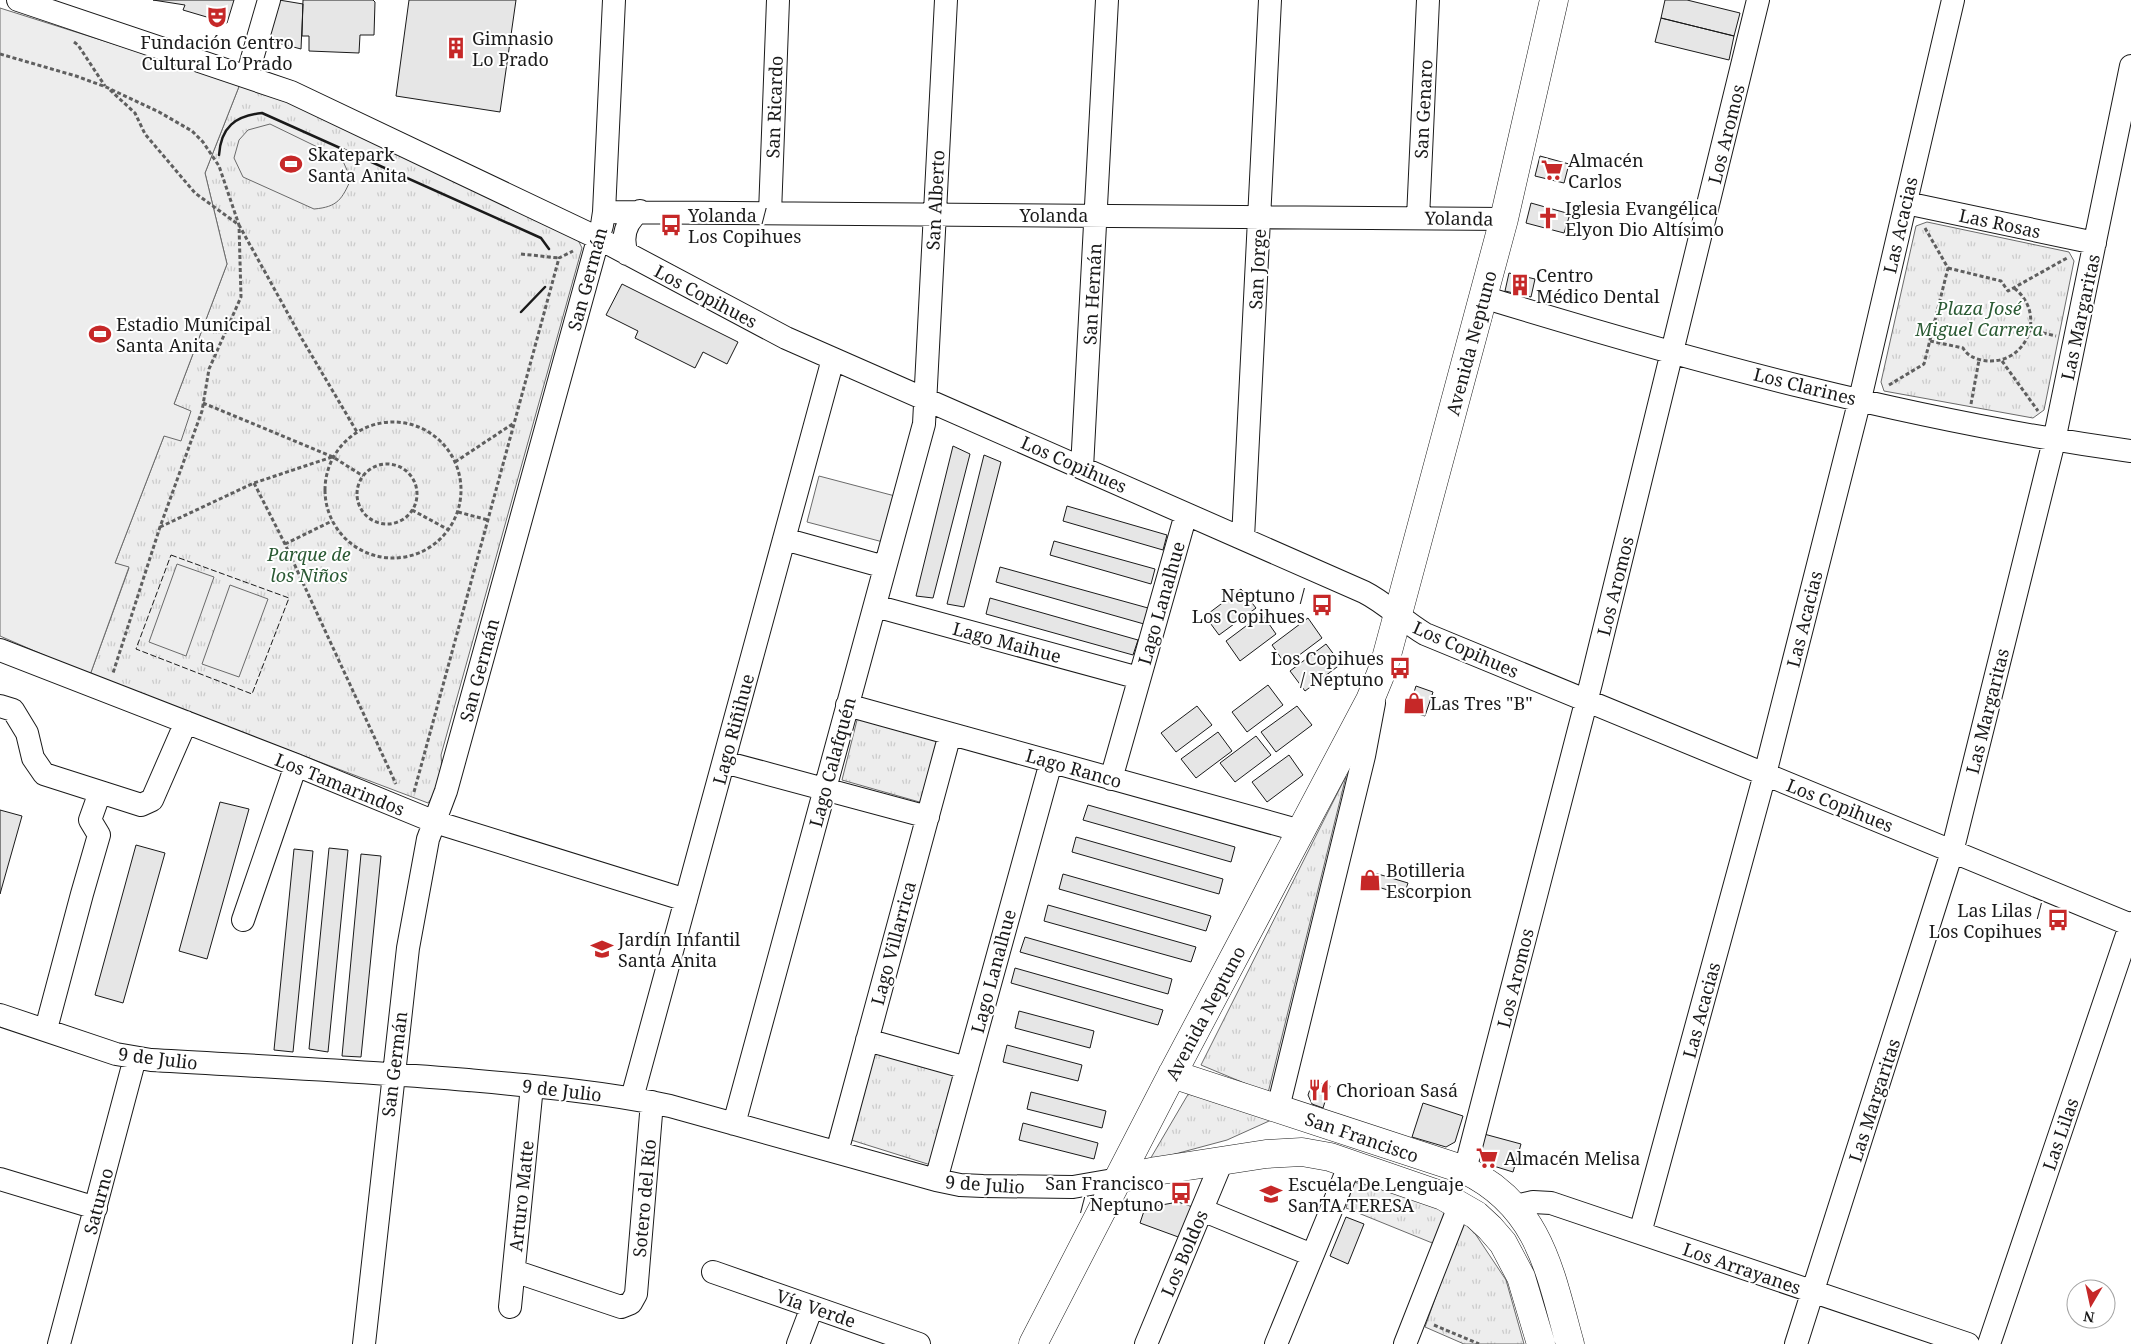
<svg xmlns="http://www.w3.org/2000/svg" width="2131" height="1344" viewBox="0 0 2131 1344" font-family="'Noto Serif',serif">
<defs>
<pattern id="grass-tufts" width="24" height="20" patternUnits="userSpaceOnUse" patternTransform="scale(1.25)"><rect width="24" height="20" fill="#ededed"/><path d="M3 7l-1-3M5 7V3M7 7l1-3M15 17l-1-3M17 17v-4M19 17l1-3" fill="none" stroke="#cbcbcb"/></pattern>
</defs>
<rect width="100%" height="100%" fill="#fff"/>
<path fill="url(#grass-tufts)" stroke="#6a6a6a" d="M240 84 273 95 576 236 582 248 441 755C443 772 439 789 428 803L90 675 129 568 115 563 164 436 190 411 174 404 227 264 205 173Z
M1927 222 2069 252 2074 261 2044 410 2033 418 1884 391 1881 382 1916 226Z
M858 716 941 739 923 803 842 780Z
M1346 776 1268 1093 1201 1065Z
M875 1049 961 1072 934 1166 848 1139Z
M1190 1091 1278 1117 1227 1140 1149 1161Z
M1354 1182 1437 1205 1472 1229 1506 1280 1524 1344H1464L1425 1327 1452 1251 1346 1208Z"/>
<path fill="#ededed" stroke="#6a6a6a" d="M0 8 240 84 205 173 227 264 174 404 191 411 181 441 164 436 115 563 129 567 90 675 0 636Z
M270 124 342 159 351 179C342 199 338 207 314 209L243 177 234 158 239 140 248 130Z
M819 476 895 496 883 542 807 522Z
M177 564 214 577 186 656 149 642Z
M230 585 268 599 239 677 202 664Z"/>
<path fill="#e6e6e6" stroke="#1a1a1a" d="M153 0H234L227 23 183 10 185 5Z
M279 0 303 4 301 49 267 40Z
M303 0H373L375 2 374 35H360L359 53 309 51V36H302Z
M409 0H516L500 112 396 96Z
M1665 0H1687L1740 13 1734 36 1661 18Z
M1661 18 1734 36 1729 60 1655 42Z
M1540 156 1569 164 1564 183 1535 176Z
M1531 203 1570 214 1564 233 1526 223Z
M1509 273 1535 279 1531 297 1505 291Z
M622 284 738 342 727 364 703 352 695 368 635 338 638 331 606 315Z
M953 446 970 454 933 598 916 596Z
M984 455 1001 462 964 607 947 604Z
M1067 506 1167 535 1163 550 1063 521Z
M1054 541 1155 569 1151 584 1050 555Z
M1000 567 1148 608 1144 624 996 582Z
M1241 589 1256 608 1219 635 1205 616Z
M990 598 1138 640 1133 655 986 614Z
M1262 614 1276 634 1240 661 1226 641Z
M1308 618 1322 638 1286 665 1272 645Z
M1326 644 1341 664 1305 691 1290 671Z
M1268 685 1283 705 1247 732 1232 712Z
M1416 686 1433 692 1425 716 1408 711Z
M1197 706 1212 725 1176 752 1161 733Z
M1297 706 1312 725 1276 752 1261 732Z
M1218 732 1232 751 1196 778 1181 759Z
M1256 736 1271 755 1235 782 1220 763Z
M1289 755 1303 775 1267 802 1252 782Z
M220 802 249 809 207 959 179 951Z
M1088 805 1235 847 1231 862 1083 820Z
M0 810 22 816 0 894Z
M1076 837 1223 879 1219 894 1072 852Z
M136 845 165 853 123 1003 95 995Z
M329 848 348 850 328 1052 309 1049Z
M294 849 313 851 293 1052 274 1050Z
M361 854 381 856 361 1057 342 1056Z
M1368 871 1408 883 1404 895 1365 883Z
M1063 874 1211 916 1206 931 1059 889Z
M1048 905 1196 947 1191 962 1044 921Z
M1025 937 1172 979 1168 994 1020 952Z
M1015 968 1163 1010 1158 1025 1011 983Z
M1019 1011 1094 1031 1090 1048 1015 1028Z
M1007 1045 1082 1065 1078 1081 1003 1062Z
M1313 1081 1330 1086 1323 1108 1312 1104 1308 1095Z
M1031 1092 1106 1111 1102 1128 1027 1109Z
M1423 1103 1463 1116 1455 1142 1446 1147 1412 1137Z
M1023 1123 1098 1143 1094 1159 1019 1140Z
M1484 1134 1521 1144 1513 1172 1487 1164 1480 1151Z
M1178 1202 1193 1207 1181 1238 1140 1223 1145 1208Z
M1346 1217 1364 1224 1348 1264 1330 1256Z"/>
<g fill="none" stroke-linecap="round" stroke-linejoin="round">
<g stroke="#1a1a1a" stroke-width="24">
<path id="minor" d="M18 0 291 92 598 238 786 338 1364 592C1386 603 1403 621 1425 634L2131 925
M247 76 269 0
M1906 203 2095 243
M604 212 1504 219
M770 213 778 0
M1418 218 1428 0
M627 254C621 237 626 221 640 211
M1483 297C1695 362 1912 421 2131 451
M1082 468 1107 0
M1243 538 1270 0
M784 539 885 567
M875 606 1139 678
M0 650 296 765 435 822 686 900
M847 705 1301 831
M0 706 13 710 27 733 33 758 44 774 141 805 152 800 186 722
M724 762 928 817
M1111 779 1186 514
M243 920 296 765
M0 1015 116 1054 151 1060C256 1066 362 1071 468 1080 535 1086 604 1092 670 1106L936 1180 960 1185 983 1186 1073 1187 1119 1179
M46 1029 82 894 99 835 90 820 100 792
M867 1040 967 1068
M632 1098 833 359
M1278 1108 1364 756 1374 703
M734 1124 924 424 946 0
M837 1152 950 734
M1465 1170 1591 683 1758 0
M0 1179 96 1208
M936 1180 1051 762
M1516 1206 1533 1202 1551 1203 1968 1344
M1202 1210 1312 1255
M1640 1233 1765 774 1860 399 1953 0
M514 1271 621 1307 631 1303 636 1294 652 1102
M713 1272 919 1344
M510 1307 532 1086
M59 1344 135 1058
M364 1344 408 948 428 839 446 791 602 225 604 212 614 0
M798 1344 812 1307
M1146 1344 1222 1161
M1276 1344 1350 1164
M1405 1344 1460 1204
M1796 1344 1952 852 2054 441 2131 66
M1989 1344 2131 923"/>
</g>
<g stroke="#1a1a1a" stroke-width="29">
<path id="major" d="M1172 1074 1465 1170C1540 1206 1550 1272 1570 1344
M1119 1179 1156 1171 1266 1154 1302 1152 1330 1157 1443 1196 1476 1215 1490 1228 1503 1243 1521 1277 1541 1344
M1033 1344 1167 1084 1370 700 1384 666 1504 219 1554 0"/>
</g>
<path stroke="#5f5f5f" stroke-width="3" stroke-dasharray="4 2.5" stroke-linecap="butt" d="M74 42 78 45 105 86
M0 54 76 76 106 87 159 112 192 131 203 142 219 166 239 225 241 297 209 369 202 411 160 527 113 673
M110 90 135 113 145 134 195 193 239 225 302 339 357 432
M521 254 559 258
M1948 268 2001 281 2008 291 2067 258
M2030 330 2056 336
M1930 341 1963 348C1967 355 1973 358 1981 360 2025 369 2049 315 2014 288
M2002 361 2038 411
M1889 385 1924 364 1948 268 1925 228
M203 403 333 457 363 476
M1971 404 1979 360
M325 490a68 68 0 1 1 136 0a68 68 0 1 1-136 0Z
M455 462 514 423
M357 494a30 30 0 1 1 60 0a30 30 0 1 1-60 0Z
M254 483 285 544 396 784
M412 510 449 530
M458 512 488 520
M160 527 254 483 332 457
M285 544 332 521
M414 792 559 258 573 251
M1434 1325 1479 1344"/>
<use href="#minor" stroke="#fff" stroke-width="22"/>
<use href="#major" stroke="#fff" stroke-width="28"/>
<path stroke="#1a1a1a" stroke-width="1" stroke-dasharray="6 2.5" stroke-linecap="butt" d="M171 555 289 598 252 694 136 649Z"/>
<path stroke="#1a1a1a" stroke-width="2.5" d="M219 155C221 127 235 116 262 113L541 238 549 249
M521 312 545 287"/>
</g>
<defs>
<g id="theatre-bare" transform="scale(1.725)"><path d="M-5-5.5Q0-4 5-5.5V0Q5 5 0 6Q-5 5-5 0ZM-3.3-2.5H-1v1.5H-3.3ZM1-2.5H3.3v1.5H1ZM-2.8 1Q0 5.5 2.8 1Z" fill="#c62828" stroke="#fff" stroke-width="2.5" paint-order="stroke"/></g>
<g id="building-bare" transform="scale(1.725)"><path d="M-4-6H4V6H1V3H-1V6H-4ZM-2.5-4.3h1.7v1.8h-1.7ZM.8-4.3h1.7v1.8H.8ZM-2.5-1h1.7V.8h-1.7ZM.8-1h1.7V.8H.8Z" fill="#c62828" stroke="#fff" stroke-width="2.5" paint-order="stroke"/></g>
<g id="stadium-bare" transform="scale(1.725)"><path d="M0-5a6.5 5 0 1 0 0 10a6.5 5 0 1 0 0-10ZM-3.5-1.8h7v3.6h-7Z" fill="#c62828" stroke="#fff" stroke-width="2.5" paint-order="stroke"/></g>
<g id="supermarket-bare" transform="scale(1.725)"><path d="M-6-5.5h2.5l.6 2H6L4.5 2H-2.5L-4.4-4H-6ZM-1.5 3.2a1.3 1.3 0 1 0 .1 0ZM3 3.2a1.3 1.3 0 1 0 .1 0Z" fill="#c62828" stroke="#fff" stroke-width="2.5" paint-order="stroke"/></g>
<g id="church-bare" transform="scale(1.725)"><path d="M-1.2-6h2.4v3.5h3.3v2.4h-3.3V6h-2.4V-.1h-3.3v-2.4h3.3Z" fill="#c62828" stroke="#fff" stroke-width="2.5" paint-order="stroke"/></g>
<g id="bus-bare" transform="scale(1.725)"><path d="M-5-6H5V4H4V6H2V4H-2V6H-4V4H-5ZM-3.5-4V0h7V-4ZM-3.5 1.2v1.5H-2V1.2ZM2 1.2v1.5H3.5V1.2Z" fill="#c62828" stroke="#fff" stroke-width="2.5" paint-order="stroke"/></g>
<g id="shop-bare" transform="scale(1.725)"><path d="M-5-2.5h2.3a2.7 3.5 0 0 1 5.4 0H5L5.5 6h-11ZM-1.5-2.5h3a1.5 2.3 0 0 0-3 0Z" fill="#c62828" stroke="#fff" stroke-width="2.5" paint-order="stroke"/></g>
<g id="school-bare" transform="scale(1.725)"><path d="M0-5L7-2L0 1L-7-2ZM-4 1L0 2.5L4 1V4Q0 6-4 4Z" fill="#c62828" stroke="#fff" stroke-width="2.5" paint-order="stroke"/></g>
<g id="restaurant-bare" transform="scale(1.725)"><path d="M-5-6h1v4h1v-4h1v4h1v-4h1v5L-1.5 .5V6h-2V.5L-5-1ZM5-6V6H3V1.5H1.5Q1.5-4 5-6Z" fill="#c62828" stroke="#fff" stroke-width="2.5" paint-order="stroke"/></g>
</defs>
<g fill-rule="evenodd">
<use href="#theatre-bare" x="217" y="17"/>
<use href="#building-bare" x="456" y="48"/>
<use href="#stadium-bare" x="291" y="164"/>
<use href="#supermarket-bare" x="1552" y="170"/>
<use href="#church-bare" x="1548" y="218"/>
<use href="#bus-bare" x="671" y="225"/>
<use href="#building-bare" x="1520" y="285"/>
<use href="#stadium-bare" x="100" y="334"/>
<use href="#bus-bare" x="1322" y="605"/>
<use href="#bus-bare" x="1400" y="668"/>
<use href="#shop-bare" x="1414" y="703"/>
<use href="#shop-bare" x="1370" y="880"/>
<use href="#bus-bare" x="2058" y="920"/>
<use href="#school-bare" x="602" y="949"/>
<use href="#restaurant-bare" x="1319" y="1090"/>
<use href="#supermarket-bare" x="1487" y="1158"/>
<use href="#bus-bare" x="1181" y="1193"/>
<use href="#school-bare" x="1271" y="1194"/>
</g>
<g text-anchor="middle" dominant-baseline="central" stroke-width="4" stroke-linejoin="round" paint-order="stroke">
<g font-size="18" fill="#1a1a1a" stroke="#fff" text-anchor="start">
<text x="472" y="38">Gimnasio<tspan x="472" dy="21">Lo Prado</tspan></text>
<text x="217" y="42" text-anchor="middle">Fundación Centro<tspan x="217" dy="21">Cultural Lo Prado</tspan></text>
<text x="308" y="154">Skatepark<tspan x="308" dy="21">Santa Anita</tspan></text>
<text x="1568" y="160">Almacén<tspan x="1568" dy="21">Carlos</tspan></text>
<text x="1565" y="208">Iglesia Evangélica<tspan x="1565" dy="21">Elyon Dio Altísimo</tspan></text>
<text x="688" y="215">Yolanda /<tspan x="688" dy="21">Los Copihues</tspan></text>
<text x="1536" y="275">Centro<tspan x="1536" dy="21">Médico Dental</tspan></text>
<text x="116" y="324">Estadio Municipal<tspan x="116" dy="21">Santa Anita</tspan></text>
<text x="1305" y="595" text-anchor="end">Neptuno /<tspan x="1305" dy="21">Los Copihues</tspan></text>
<text x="1384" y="658" text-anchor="end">Los Copihues<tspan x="1384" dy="21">/ Neptuno</tspan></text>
<text x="1430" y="703">Las Tres "B"</text>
<text x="1386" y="870">Botilleria<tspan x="1386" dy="21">Escorpion</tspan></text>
<text x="2042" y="910" text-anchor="end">Las Lilas /<tspan x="2042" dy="21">Los Copihues</tspan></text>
<text x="618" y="939">Jardín Infantil<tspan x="618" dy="21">Santa Anita</tspan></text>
<text x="1336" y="1090">Chorioan Sasá</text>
<text x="1504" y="1158">Almacén Melisa</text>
<text x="1164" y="1183" text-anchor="end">San Francisco<tspan x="1164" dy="21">/ Neptuno</tspan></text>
<text x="1288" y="1184">Escuela De Lenguaje<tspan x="1288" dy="21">SanTA TERESA</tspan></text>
</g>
<g font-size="18" fill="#1a1a1a" stroke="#fff">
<text transform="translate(774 107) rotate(-88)">San Ricardo</text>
<text transform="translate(1423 109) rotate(-87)">San Genaro</text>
<text transform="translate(1726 134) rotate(-76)">Los Aromos</text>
<text transform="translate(935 200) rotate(-87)">San Alberto</text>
<text x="1054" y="215">Yolanda</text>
<text transform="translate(1459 218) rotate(1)">Yolanda</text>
<text transform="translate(2000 223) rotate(12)">Las Rosas</text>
<text transform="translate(1900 225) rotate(-77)">Las Acacias</text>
<text transform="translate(1257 269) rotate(-87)">San Jorge</text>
<text transform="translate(587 279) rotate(-75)">San Germán</text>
<text transform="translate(1092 294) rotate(-87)">San Hernán</text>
<text transform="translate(706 296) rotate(28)">Los Copihues</text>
<text transform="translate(2080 317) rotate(-78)">Las Margaritas</text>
<text transform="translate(1471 343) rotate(-75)">Avenida Neptuno</text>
<text transform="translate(1805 386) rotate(14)">Los Clarines</text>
<text transform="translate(1074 464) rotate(24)">Los Copihues</text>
<text transform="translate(1615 586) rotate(-76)">Los Aromos</text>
<text transform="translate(1161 603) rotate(-74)">Lago Lanalhue</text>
<text transform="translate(1804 619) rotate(-76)">Las Acacias</text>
<text transform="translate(1007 642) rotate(15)">Lago Maihue</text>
<text transform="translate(1466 649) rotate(24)">Los Copihues</text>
<text transform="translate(479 670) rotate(-75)">San Germán</text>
<text transform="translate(1987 711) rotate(-76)">Las Margaritas</text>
<text transform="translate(733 729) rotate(-75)">Lago Riñihue</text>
<text transform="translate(832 762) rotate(-75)">Lago Calafquén</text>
<text transform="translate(1074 768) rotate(16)">Lago Ranco</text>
<text transform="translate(340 784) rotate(22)">Los Tamarindos</text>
<text transform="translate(1840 805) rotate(22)">Los Copihues</text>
<text transform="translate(893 943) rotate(-75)">Lago Villarrica</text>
<text transform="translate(993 971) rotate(-75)">Lago Lanalhue</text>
<text transform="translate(1515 978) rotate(-76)">Los Aromos</text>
<text transform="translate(1701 1010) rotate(-75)">Las Acacias</text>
<text transform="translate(1205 1013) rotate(-62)">Avenida Neptuno</text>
<text transform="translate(158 1058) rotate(7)">9 de Julio</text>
<text transform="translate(394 1064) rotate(-83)">San Germán</text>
<text transform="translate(562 1090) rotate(7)">9 de Julio</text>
<text transform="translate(1874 1100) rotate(-72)">Las Margaritas</text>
<text transform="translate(2060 1134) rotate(-71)">Las Lilas</text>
<text transform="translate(1362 1137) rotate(19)">San Francisco</text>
<text transform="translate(985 1184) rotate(4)">9 de Julio</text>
<text transform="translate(521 1196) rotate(-84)">Arturo Matte</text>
<text transform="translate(644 1198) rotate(-85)">Sotero del Río</text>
<text transform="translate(98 1201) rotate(-75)">Saturno</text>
<text transform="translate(1184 1253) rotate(-67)">Los Boldos</text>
<text transform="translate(1742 1268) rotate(19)">Los Arrayanes</text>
<text transform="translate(816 1308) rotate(19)">Vía Verde</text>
</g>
<g font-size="18" font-style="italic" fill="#2b5a34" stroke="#fff">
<text x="1979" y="308">Plaza José<tspan x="1979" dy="21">Miguel Carrera</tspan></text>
<text x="309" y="554">Parque de<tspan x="309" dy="21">los Niños</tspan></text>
</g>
</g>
<g transform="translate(2091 1304) rotate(189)"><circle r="24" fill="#ffffff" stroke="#a3a3a3"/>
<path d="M0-4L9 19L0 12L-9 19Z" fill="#c62828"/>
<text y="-8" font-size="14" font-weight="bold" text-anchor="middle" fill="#1a1a1a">N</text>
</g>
</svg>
